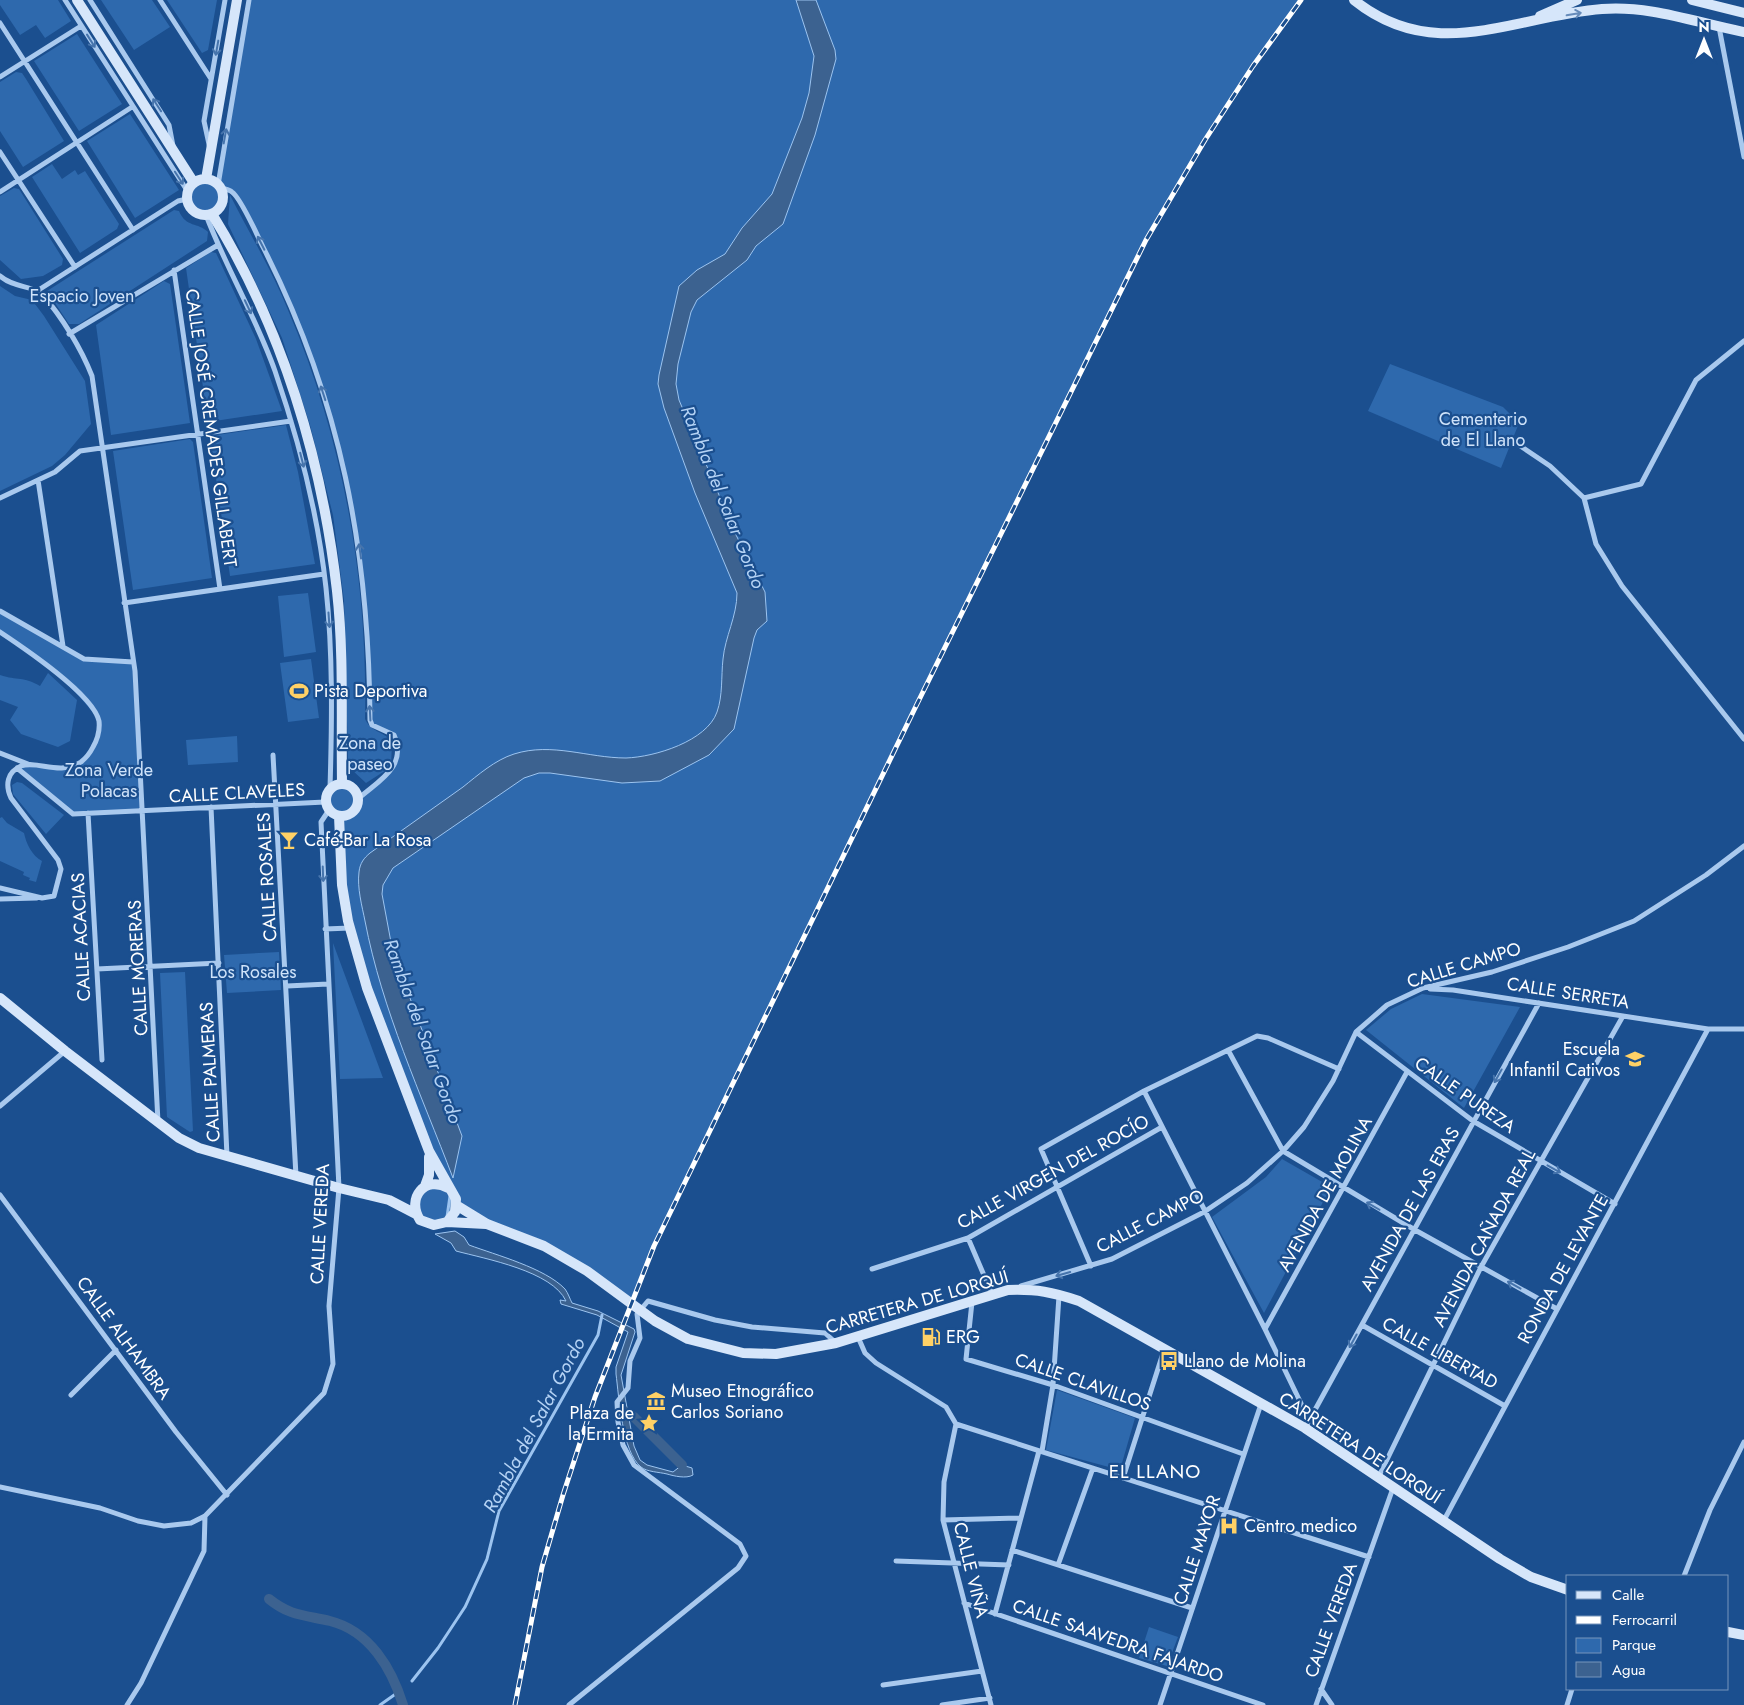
<svg xmlns="http://www.w3.org/2000/svg" width="1744" height="1705" viewBox="0 0 1744 1705" font-family="Jost,sans-serif">
<rect width="100%" height="100%" fill="#1b4f8f"/>
<path fill="#2e69ad" d="M0 0H58L71 21 45 38 36 25 20 35 0 5Z
M101 0H152L170 27 134 50Z
M167 0H217L208 50 202 53Z
M249 0H1301L1233 97 1143 246 737 1072 631 1302 602 1281 457 1206 440 1173 364 979 347 911 344 817 353 812 358 799 395 766 397 741 394 735 372 725 368 624 353 511 333 424 305 339 266 253 233 193 218 185Z
M77 34 122 104 79 131 34 61Z
M16 72 22 73 26 79 64 141 23 167 0 131V82Z
M130 114 179 190 135 218 87 141Z
M52 164 62 179 75 170 78 175 85 171 119 224 117 229 80 253 32 177Z
M188 197a17 17 0 1 1 34 0a17 17 0 1 1-34 0Z
M14 188 19 189 63 259 62 265 43 276 21 279 0 260V196Z
M230 195C249 233 272 270 288 310 343 439 368 579 365 719 371 732 382 731 392 741L391 767 366 783 351 769 348 761 344 600 333 515 310 425 282 338 228 224Z
M174 210 179 211C186 228 198 222 208 232L207 241 79 324H69L47 291Z
M211 252 216 253 256 339 282 411 208 422 186 268Z
M164 281 170 284 190 423 111 435 96 325Z
M0 286 15 296 32 300 44 316 85 381 91 424 65 455 52 466 0 491Z
M1390 364 1503 407 1519 423 1501 468 1368 411Z
M286 425 298 472 315 564 230 576 210 436Z
M190 439 193 442 212 578 133 590 113 451Z
M308 593 316 652 284 657 278 596Z
M0 611 84 659 133 662 144 811 73 814 17 768 22 766C48 768 83 773 95 743 98 737 97 726 98 719 71 683 38 657 0 632Z
M311 659 319 718 288 722 280 663Z
M48 673 77 700 70 741 58 747 21 734 10 720 18 707 0 700V675C18 681 23 676 40 686Z
M237 736 238 762 188 765 186 740Z
M17 782 22 783 64 815 46 834 13 794 12 785Z
M328 800a14 14 0 1 1 28 0a14 14 0 1 1-28 0Z
M2 817 7 823 24 833C26 843 32 856 42 861L36 882 29 880 30 878 23 875 24 872 0 861V818Z
M333 943 383 1078 340 1079Z
M279 952 281 990 227 993 224 955Z
M185 972 193 1131 190 1132 167 1117 160 973Z
M1422 994 1520 1007 1464 1108 1366 1030 1391 1009Z
M1282 1159 1331 1187 1264 1313 1212 1217 1266 1177Z
M429 1187 451 1193 453 1211 440 1223 422 1218 417 1200Z
M1057 1390 1135 1418 1120 1470 1046 1450Z
M1149 1627 1178 1637 1167 1666 1139 1658Z"/>
<path fill="#3c6290" stroke="#9cc4f0" d="M796 0H816L835 50 836 59 815 135 783 224 756 246 747 260 697 300 691 312 678 364 676 384 679 400 735 533 765 592 767 621 757 630 754 638 734 729 709 755 660 781 622 783 550 773H539L524 778 393 868 383 885 382 894 393 953 462 1136 453 1178C421 1094 382 1010 365 921 362 906 357 888 359 872 360 863 364 858 370 853 401 831 432 809 463 787 478 775 495 760 514 754 552 742 588 758 626 758 655 757 707 741 717 712 723 695 721 677 723 659 725 637 737 616 737 593L695 493 664 408 658 384 659 375 679 286 697 270 725 254 742 228 772 194 802 118 809 93 814 56Z
M455 1231 464 1237 469 1245C496 1255 545 1268 565 1289 568 1293 570 1299 572 1303L598 1311 634 1329 635 1332 621 1375 634 1446 640 1460 647 1465 673 1472 682 1465 692 1468 693 1475C686 1479 674 1476 667 1474 659 1472 647 1472 641 1467 622 1452 619 1397 616 1374V1367L628 1332 597 1315 561 1304 560 1300 566 1301C552 1271 486 1259 456 1251L451 1243 435 1234Z"/>
<g fill="none" stroke-linecap="round" stroke-linejoin="round">
<path stroke="#9cc4f0" stroke-width="3" d="M447 1217 450 1196
M412 1681 438 1648 465 1607 487 1559 499 1511 598 1335 602 1315
M380 1705 397 1693"/>
<path stroke="#3c6290" stroke-width="10" d="M624 1411 634 1417 682 1465
M269 1599C290 1616 304 1615 330 1621 370 1631 392 1669 403 1705"/>
<path stroke="#a9c9ee" stroke-width="5" d="M65 0 188 192
M90 0 169 125 173 146
M160 0 211 79
M0 23 133 230
M1719 27 1744 157
M0 77 81 26
M210 149 204 121 225 0
M0 152 75 267
M218 185 249 0
M221 188C224 189 229 189 232 192 241 198 257 235 263 247 341 400 369 550 370 720L372 725 394 735C408 767 378 781 358 799
M0 192 132 107
M206 215C226 268 256 317 275 371 299 441 318 514 326 588 333 654 332 722 330 788
M174 270 220 589
M0 276C14 288 30 285 42 294 62 317 81 348 92 376L135 671 158 1122
M37 291 178 201 187 199
M69 334 218 245
M1516 443 1550 466 1584 498 1596 544 1622 586 1744 739
M38 480 63 646
M0 498 55 472 80 451 291 421
M1584 498 1641 484 1696 380 1744 341
M124 603 324 574
M0 611 84 659 133 662
M0 632C24 648 93 694 99 721 100 730 97 740 93 747 90 753 86 758 81 762 59 776 38 760 21 766 7 772 5 785 11 798L58 860 61 869 54 896 42 898 0 888
M0 753 28 764
M273 755 296 1176
M17 768 73 814 325 802
M211 807 227 1156
M88 813 102 1060
M0 899 37 898
M325 929 350 928
M97 969 219 963
M287 986 328 984
M1430 989 1453 990 1708 1029H1744
M1356 1032 1473 1121 1615 1204
M1228 1050 1283 1151 1415 1230 1557 1309
M1144 1091 1265 1329 1309 1420
M0 1106 65 1051
M0 1195 176 1432 227 1495
M968 1238 992 1294
M1091 1266 1041 1149 1144 1091 1257 1036 1268 1038 1339 1069
M872 1269 968 1238 1162 1127
M1021 1286 1112 1259 1204 1212 1247 1183 1283 1151 1304 1127 1333 1081 1356 1032 1387 1005 1423 988 1492 972 1568 947 1634 921 1706 875 1744 846
M972 1302 966 1359 1053 1385 1243 1454
M1362 1325 1505 1406
M1265 1329 1407 1072
M858 1337 865 1353 876 1363 946 1407 956 1424 944 1482 943 1520 991 1705
M71 1395 116 1350
M956 1424 1369 1557
M1305 1428 1539 1003
M1042 1451 1053 1385 1059 1296
M1123 1478 1164 1350
M1378 1478 1481 1267 1623 1016
M0 1487 100 1508 138 1521 164 1526 191 1523 205 1516 324 1393 333 1364 329 1306 339 1188 321 822 329 810
M943 1520 1021 1518
M1443 1522 1708 1029
M1012 1550 1192 1608
M896 1561 1009 1565
M1058 1565 1093 1468
M1684 1576 1710 1510 1744 1442
M964 1603 1263 1705
M995 1614 1039 1451
M883 1685 982 1671
M1321 1689 1332 1705
M127 1705 141 1683 204 1551 205 1516
M569 1705 738 1568 746 1556 740 1544 634 1465 623 1445 618 1422 617 1402 628 1388 630 1361 640 1338 637 1314 648 1301 715 1320 752 1327 825 1333 835 1342
M942 1705 990 1698
M1160 1705 1261 1404
M1316 1705 1393 1488
M1567 1705 1572 1689"/>
<path stroke="#d6e6fa" stroke-width="10" d="M77 0 194 183
M1354 0C1435 65 1513 16 1602 9 1650 5 1697 23 1744 32
M1692 0 1744 13
M1540 16 1577 0
M206 179 237 0
M187 197a18 18 0 1 1 36 0a18 18 0 1 1-36 0Z
M212 214C282 327 322 459 337 591 344 654 341 719 342 783
M326 800a16 16 0 1 1 32 0a16 16 0 1 1-32 0Z
M339 816 342 885 348 921 367 988 429 1151 456 1199 455 1212 447 1222 434 1225 420 1220C406 1198 425 1175 448 1188
M0 998 65 1051 179 1138 199 1148 339 1188 389 1200 416 1214
M425 1186 429 1175V1157
M456 1205 487 1224 544 1246 587 1271 655 1321 688 1339 743 1353 776 1354 836 1343 1008 1290C1037 1289 1052 1292 1079 1301L1305 1428 1500 1559 1531 1577 1568 1590
M447 1222 486 1224
M1728 1632 1744 1635"/>
<g stroke="#fff" stroke-width="5">
<path id="rail" d="M515 1705 542 1567 563 1495 595 1397 654 1246 918 702 1146 240 1205 140 1253 66 1301 0"/>
</g>
<use href="#rail" stroke="#1b4f8f" stroke-width="3" stroke-dasharray="9" stroke-linecap="butt"/>
</g>
<defs><path id="oneway-shaft" d="M-6 0H5M1.5-3L5.5 0L1.5 3" fill="none" stroke-width="1.6" stroke-linecap="round" stroke-linejoin="round" transform="scale(1.25)"/></defs>
<use stroke="#668bba" href="#oneway-shaft" transform="translate(1574 14) rotate(-10)"/>
<g stroke="#4674ac">
<use href="#oneway-shaft" transform="translate(91 41) rotate(58)"/>
<use href="#oneway-shaft" transform="translate(217 48) rotate(100)"/>
<use href="#oneway-shaft" transform="translate(157 105) rotate(-123)"/>
<use href="#oneway-shaft" transform="translate(225 136) rotate(-80)"/>
<use href="#oneway-shaft" transform="translate(179 178) rotate(57)"/>
<use href="#oneway-shaft" transform="translate(261 243) rotate(-117)"/>
<use href="#oneway-shaft" transform="translate(248 307) rotate(65)"/>
<use href="#oneway-shaft" transform="translate(323 393) rotate(-108)"/>
<use href="#oneway-shaft" transform="translate(302 460) rotate(76)"/>
<use href="#oneway-shaft" transform="translate(360 551) rotate(-98)"/>
<use href="#oneway-shaft" transform="translate(329 620) rotate(86)"/>
<use href="#oneway-shaft" transform="translate(370 713) rotate(-93)"/>
<use href="#oneway-shaft" transform="translate(323 874) rotate(88)"/>
<use href="#oneway-shaft" transform="translate(1498 1076) rotate(119)"/>
<use href="#oneway-shaft" transform="translate(1554 1169) rotate(29)"/>
<use href="#oneway-shaft" transform="translate(1373 1206) rotate(-150)"/>
<use href="#oneway-shaft" transform="translate(1063 1274) rotate(164)"/>
<use href="#oneway-shaft" transform="translate(1514 1285) rotate(-151)"/>
<use href="#oneway-shaft" transform="translate(1353 1341) rotate(119)"/>
</g>
<defs>
<g id="stadium-bare" transform="scale(1.5)"><path d="M0-5a6.5 5 0 1 0 0 10a6.5 5 0 1 0 0-10ZM-3.5-1.8h7v3.6h-7Z" fill="#ffd166" stroke="#1b4f8f" stroke-width="2.5" paint-order="stroke"/></g>
<g id="bar-bare" transform="scale(1.5)"><path d="M-6-5H6L.8 .8V4.5H3.5V6h-7V4.5H-.8V.8Z" fill="#ffd166" stroke="#1b4f8f" stroke-width="2.5" paint-order="stroke"/></g>
<g id="school-bare" transform="scale(1.5)"><path d="M0-5L7-2L0 1L-7-2ZM-4 1L0 2.5L4 1V4Q0 6-4 4Z" fill="#ffd166" stroke="#1b4f8f" stroke-width="2.5" paint-order="stroke"/></g>
<g id="fuel-bare" transform="scale(1.5)"><path d="M-5.5-6h7V0h2V4h1.3V-2.5L3-4.5l.8-.8L6-3V5H2.5V1h-1V6h-7ZM-4.2-4.7v3.2H.2V-4.7Z" fill="#ffd166" stroke="#1b4f8f" stroke-width="2.5" paint-order="stroke"/></g>
<g id="bus-bare" transform="scale(1.5)"><path d="M-5-6H5V4H4V6H2V4H-2V6H-4V4H-5ZM-3.5-4V0h7V-4ZM-3.5 1.2v1.5H-2V1.2ZM2 1.2v1.5H3.5V1.2Z" fill="#ffd166" stroke="#1b4f8f" stroke-width="2.5" paint-order="stroke"/></g>
<g id="museum-bare" transform="scale(1.5)"><path d="M0-6L6-3V-2H-6V-3ZM-5-1h2V3h-2ZM-1-1h2V3h-2ZM3-1h2V3H3ZM-6 4H6V6H-6Z" fill="#ffd166" stroke="#1b4f8f" stroke-width="2.5" paint-order="stroke"/></g>
<g id="sight-bare" transform="scale(1.5)"><path d="M0-6L1.8-2.2L6-1.7L2.9 1.2L3.7 5.4L0 3.3L-3.7 5.4L-2.9 1.2L-6-1.7L-1.8-2.2Z" fill="#ffd166" stroke="#1b4f8f" stroke-width="2.5" paint-order="stroke"/></g>
<g id="hospital-bare" transform="scale(1.5)"><path d="M-5-5h3v3.5h4V-5h3V5h-3V1.5h-4V5h-3Z" fill="#ffd166" stroke="#1b4f8f" stroke-width="2.5" paint-order="stroke"/></g>
</defs>
<g fill-rule="evenodd">
<use href="#stadium-bare" x="299" y="691"/>
<use href="#bar-bare" x="289" y="840"/>
<use href="#school-bare" x="1635" y="1059"/>
<use href="#fuel-bare" x="931" y="1337"/>
<use href="#bus-bare" x="1169" y="1361"/>
<use href="#museum-bare" x="656" y="1401"/>
<use href="#sight-bare" x="649" y="1423"/>
<use href="#hospital-bare" x="1229" y="1526"/>
</g>
<g text-anchor="middle" dominant-baseline="central" stroke-width="4.5" stroke-linejoin="round" paint-order="stroke">
<g font-size="18" fill="#cfe3fa" stroke="#1b4f8f">
<text x="82" y="296">Espacio Joven</text>
<text x="1483" y="419">Cementerio<tspan x="1483" dy="21">de El Llano</tspan></text>
<text x="370" y="743">Zona de<tspan x="370" dy="21">paseo</tspan></text>
<text x="109" y="770">Zona Verde<tspan x="109" dy="21">Polacas</tspan></text>
<text x="253" y="972">Los Rosales</text>
</g>
<g font-size="18" fill="#fff" stroke="#1b4f8f">
<text transform="translate(211 428) rotate(82)">CALLE JOSÉ CREMADES GILLABERT</text>
<text transform="translate(237 793) rotate(-3)">CALLE CLAVELES</text>
<text transform="translate(267 877) rotate(-93)">CALLE ROSALES</text>
<text transform="translate(81 937) rotate(-93)">CALLE ACACIAS</text>
<text transform="translate(1464 965) rotate(-17)">CALLE CAMPO</text>
<text transform="translate(138 968) rotate(-93)">CALLE MORERAS</text>
<text transform="translate(1568 993) rotate(9)">CALLE SERRETA</text>
<text transform="translate(210 1072) rotate(-93)">CALLE PALMERAS</text>
<text transform="translate(1465 1095) rotate(35)">CALLE PUREZA</text>
<text transform="translate(1053 1172) rotate(-29)">CALLE VIRGEN DEL ROCÍO</text>
<text transform="translate(1325 1194) rotate(-61)">AVENIDA DE MOLINA</text>
<text transform="translate(1410 1209) rotate(-61)">AVENIDA DE LAS ERAS</text>
<text transform="translate(1150 1221) rotate(-27)">CALLE CAMPO</text>
<text transform="translate(320 1224) rotate(-87)">CALLE VEREDA</text>
<text transform="translate(1484 1238) rotate(-62)">AVENIDA CAÑADA REAL</text>
<text transform="translate(1563 1269) rotate(-61)">RONDA DE LEVANTE</text>
<text transform="translate(917 1302) rotate(-16)">CARRETERA DE LORQUÍ</text>
<text transform="translate(124 1338) rotate(54)">CALLE ALHAMBRA</text>
<text transform="translate(1440 1353) rotate(29)">CALLE LIBERTAD</text>
<text transform="translate(1083 1382) rotate(19)">CALLE CLAVILLOS</text>
<text transform="translate(1360 1448) rotate(33)">CARRETERA DE LORQUÍ</text>
<text transform="translate(1197 1550) rotate(-72)">CALLE MAYOR</text>
<text transform="translate(971 1570) rotate(76)">CALLE VIÑA</text>
<text transform="translate(1331 1620) rotate(-70)">CALLE VEREDA</text>
<text transform="translate(1118 1641) rotate(19)">CALLE SAAVEDRA FAJARDO</text>
</g>
<g font-size="18" fill="#fff" stroke="#1b4f8f" text-anchor="start">
<text x="314" y="691">Pista Deportiva</text>
<text x="304" y="840">Café-Bar La Rosa</text>
<text x="1620" y="1049" text-anchor="end">Escuela<tspan x="1620" dy="21">Infantil Cativos</tspan></text>
<text x="946" y="1337">ERG</text>
<text x="1184" y="1361">Llano de Molina</text>
<text x="671" y="1391">Museo Etnográfico<tspan x="671" dy="21">Carlos Soriano</tspan></text>
<text x="634" y="1413" text-anchor="end">Plaza de<tspan x="634" dy="21">la Ermita</tspan></text>
<text x="1244" y="1526">Centro medico</text>
</g>
<g font-size="19" font-style="italic" fill="#b5d3f5" stroke="#1b4f8f">
<text transform="translate(723 497) rotate(68)">Rambla del Salar Gordo</text>
<text transform="translate(423 1031) rotate(70)">Rambla del Salar Gordo</text>
<text transform="translate(534 1425) rotate(-62)">Rambla del Salar Gordo</text>
</g>
<g font-size="19" letter-spacing="1" fill="#fff" stroke="#1b4f8f">
<text x="1155" y="1471">EL LLANO</text>
</g>
</g>
<rect x="1566" y="1575" width="162" height="115" fill="#1b4f8f" stroke="#7695bc"/>
<rect x="1576" y="1591" width="25" height="8" fill="#d6e6fa" stroke="#7695bc"/>
<text x="1612" y="1600" font-size="15" fill="#ffffff">Calle</text>
<rect x="1576" y="1616" width="25" height="8" fill="#ffffff" stroke="#7695bc"/>
<text x="1612" y="1625" font-size="15" fill="#ffffff">Ferrocarril</text>
<rect x="1576" y="1638" width="25" height="15" fill="#2e69ad" stroke="#7695bc"/>
<text x="1612" y="1650" font-size="15" fill="#ffffff">Parque</text>
<rect x="1576" y="1662" width="25" height="15" fill="#3c6290" stroke="#7695bc"/>
<text x="1612" y="1675" font-size="15" fill="#ffffff">Agua</text>
<g transform="translate(1704 40)" stroke="#1b4f8f" stroke-width="4" paint-order="stroke">
<path d="M0-4L9 19L0 12L-9 19Z" fill="#ffffff"/>
<text y="-8" font-size="14" font-weight="bold" text-anchor="middle" fill="#ffffff">N</text>
</g>
</svg>
